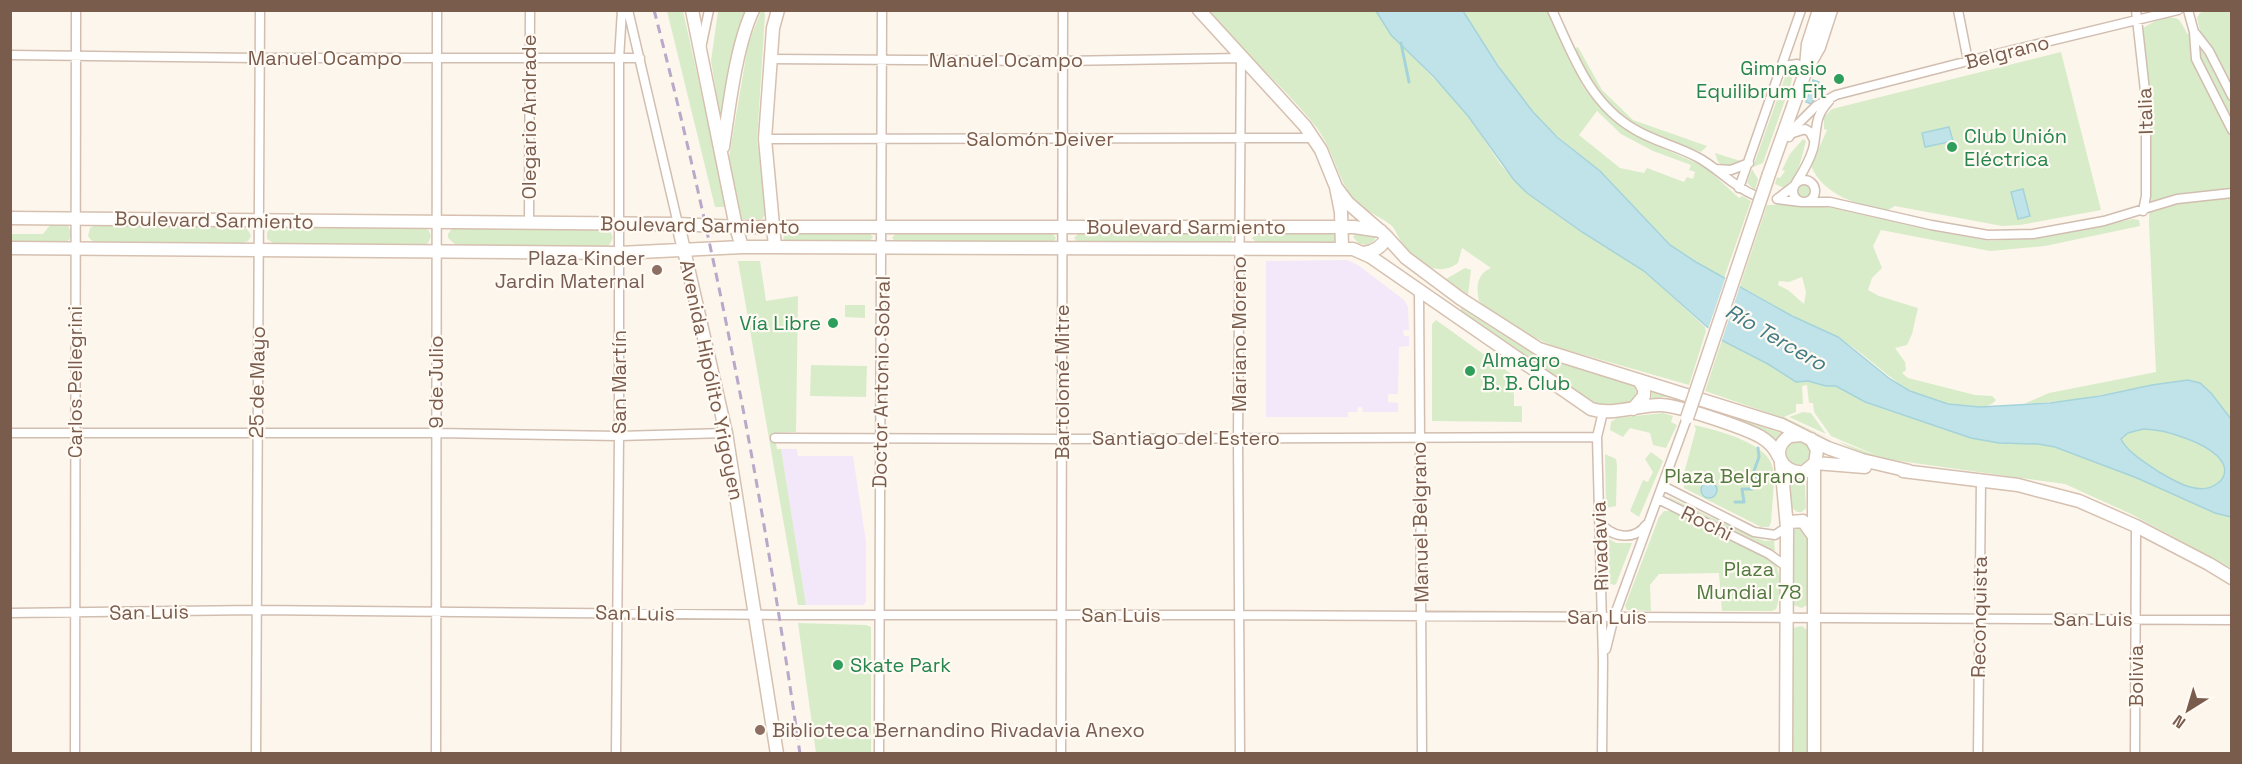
<svg xmlns="http://www.w3.org/2000/svg" width="2242" height="764" viewBox="0 0 2242 764" font-family="'Space Grotesk',sans-serif">
<rect width="100%" height="100%" fill="#fdf6ec"/>
<path fill="#f3e8fa" d="M1347 260 1358 265 1404 300 1408 307 1409 330H1403L1404 336H1409V346L1399 347 1398 394H1388V402L1398 403V412H1363L1362 407H1358L1357 412H1348V417H1266V261Z
M781 449H797L798 456H853L866 542V602L863 605H806Z"/>
<path fill="#d8ecc9" fill-rule="evenodd" d="M667 11H683L727 207H715Z
M718 11H746L737 35 720 114 711 61Z
M761 11H764L765 15 757 140 767 212 762 219H742L740 218 729 157 748 45Z
M1209 11H1376L1391 35 1451 96 1468 116 1501 165 1527 193 1582 232 1644 271 1705 327 1706 331 1689 385 1560 348C1533 339 1499 320 1479 301 1476 286 1477 274 1491 268L1462 248 1458 263C1439 278 1415 263 1404 246 1399 240 1397 232 1392 226 1378 214 1359 210 1349 193 1336 172 1332 148 1317 128 1284 86 1242 52 1209 11Z
M1463 11H1548L1583 86 1592 98 1615 121 1638 137 1705 167 1739 198 1742 196 1751 201 1724 278 1670 245 1600 171 1545 126 1509 81ZM1597 111 1621 134 1653 151 1691 165 1689 170 1695 172 1693 179 1687 177 1684 182 1647 168 1644 173 1620 168 1579 135Z
M2205 11H2231V419L2211 393 2188 380 2152 385 2074 400 2024 404 2049 393 2156 372 2149 224 2150 102 2143 28C2151 23 2171 12 2180 21 2183 25 2185 30 2187 34L2200 31 2197 18 2200 13Z
M1578 47 1602 90 1633 120 1707 146 1701 152C1662 140 1625 125 1599 93 1588 80 1582 62 1575 48Z
M2061 52 2101 210 2020 225 2002 226 1895 206 1886 211C1857 204 1824 196 1811 166L1827 130 1824 129V117L1832 109Z
M1786 74 1792 77 1791 83 1763 163 1753 167Z
M1803 139 1806 141C1801 159 1799 176 1784 188L1775 184 1777 177 1780 178 1785 171 1782 170 1790 154Z
M1715 153 1744 162 1726 167 1718 162Z
M1752 169 1758 179 1755 190 1747 183Z
M1796 191a8 8 0 1 1 16 0a8 8 0 1 1-16 0Z
M1789 204 1832 208 1929 230 1989 241 2042 238 2133 219 2139 220 2140 226 2045 246 1990 251 1881 230 1873 246 1882 268 1872 278 1868 290 1879 296 1918 308 1912 334 1907 345 1895 348 1905 362 1906 370 1902 373 1908 378 1975 395 1992 396 1996 400C1989 408 1981 407 1971 406 1906 405 1887 368 1839 338 1827 330 1813 326 1801 320 1780 310 1761 297 1740 286L1767 205ZM1802 277 1806 292 1804 304 1788 290 1778 285 1779 281 1789 282Z
M51 224 68 226 72 234 69 240 64 243H11V234H43Z
M98 224 246 226 251 236 248 241 242 244H98L91 240 88 236 90 228Z
M273 226 425 227C431 232 433 237 427 244L422 245H276L267 239V232Z
M453 227 606 228 610 230 613 238 609 245 604 247 457 246 448 238V234Z
M786 233H869L873 237 869 242 785 241 783 238Z
M896 233H1052L1056 238 1053 242H896L892 238Z
M1356 233 1376 236C1374 245 1366 245 1359 244L1353 237Z
M1078 234H1229L1233 238 1230 242H1078L1074 238Z
M1256 234H1334L1337 235 1334 242H1256L1252 238Z
M738 261H760L766 301 798 296 796 432 774 433 777 449H781L806 605H798Z
M1465 268 1471 270 1468 295 1446 279Z
M845 305H865V318L845 317Z
M1461 308 1537 356 1630 383 1635 387 1637 395 1632 403 1609 407 1590 403 1461 312Z
M1436 320 1514 376V406H1522V422L1432 421V324Z
M1722 340 1768 364 1796 382 1808 381 1836 386 1865 403 1971 438 1999 443 2038 444 2055 447 2137 478 2215 513 2231 517V568L2131 514 2065 484 1878 458 1861 453 1837 441 1878 456 1831 436 1814 412 1813 403H1809L1807 385 1802 386 1803 404H1796V412L1784 417 1832 440 1783 418 1705 391Z
M811 365 867 366 866 397 810 396Z
M1652 390H1654L1781 433 1776 440 1757 428 1677 399 1664 397 1652 399Z
M1803 412 1811 413 1826 434 1789 417Z
M1663 413 1673 416 1671 422 1677 425 1666 448 1653 445 1650 433 1630 428 1623 437 1610 430 1611 422 1617 418Z
M1694 425C1716 430 1770 443 1773 469 1775 486 1772 505 1771 522L1769 527H1761L1684 488 1683 477 1696 429Z
M2143 429C2164 429 2216 444 2224 467 2226 473 2223 479 2218 483 2199 497 2176 482 2159 472 2146 463 2127 452 2121 438L2128 433Z
M1786 453a12 12 0 1 1 24 0a12 12 0 1 1-24 0Z
M1651 452 1663 461 1639 517 1630 511 1643 480 1648 482 1653 472 1645 459Z
M1605 454 1616 459 1617 465 1616 506 1606 508Z
M1795 481H1801L1805 486 1806 508 1802 512H1797L1792 508 1790 486Z
M1669 497 1755 538 1766 541 1774 540 1775 551 1669 498Z
M1664 511H1673L1774 562C1782 572 1781 597 1776 609L1772 611H1722L1719 573 1659 574 1650 585 1651 611 1627 610 1625 606 1659 517Z
M1800 527 1806 530 1808 535 1807 605 1802 608 1793 605 1792 534 1794 530Z
M1609 539 1616 543H1632L1616 584 1614 585 1609 583Z
M798 623 866 625 871 627V753H816Z
M1802 626 1807 630 1808 753H1792L1793 629 1796 627Z"/>
<path fill="#bfe3e8" stroke="#a5d3da" stroke-width="1.5" fill-rule="evenodd" d="M1376 11H1463L1498 66 1533 112 1557 137 1600 171 1670 245 1696 262 1792 316 1838 337 1890 379 1910 391 1948 404 1980 407 2050 403 2100 396 2152 385 2188 380 2200 383 2211 393 2231 419V517L2215 513 2137 478 2055 447 2038 444 1999 443 1971 438 1865 402 1836 386H1826L1808 381 1796 382 1768 364 1723 341 1644 271 1582 232 1527 193 1514 180 1468 116 1434 77 1391 35ZM2143 429C2164 429 2216 444 2224 466 2226 473 2223 479 2218 483 2200 497 2176 482 2159 472 2146 463 2127 452 2121 439L2128 433Z
M1813 80 1819 82 1812 104 1806 102Z
M1949 127 1953 141 1925 147 1922 133Z
M2023 189 2030 216 2018 219 2011 192Z
M1701 490a8 8 0 1 1 16 0a8 8 0 1 1-16 0Z"/>
<path fill="#fdf6ec" d="M1726 276 1741 283 1721 343 1707 332Z"/>
<g fill="none" stroke-linecap="round" stroke-linejoin="round">
<path stroke="#a5d3da" stroke-width="3" d="M1401 43 1409 82
M1757 478 1754 471 1759 457 1758 448
M1735 502H1744L1742 489H1752L1756 483"/>
<g stroke="#d1beb0" stroke-width="11">
<path id="minor" d="M628 10 678 224
M1552 10C1573 55 1589 103 1634 129 1653 141 1677 146 1697 157 1717 167 1732 186 1754 195
M1958 10 1968 61
M2136 10 2146 100V196L2143 211
M2188 10 2194 32 2196 59 2232 130
M2195 33 2209 51 2232 96
M701 48 709 10
M10 55 259 58H640
M770 59 1062 61 1241 58 1238 438 1240 754
M1783 66 1797 64 1806 70
M1793 133 1805 129 1810 132 1814 140
M1789 137 1796 126 1816 106 1836 95 1968 61 2178 10
M765 139 1314 138
M1716 169 1731 170 1749 163
M1793 191a11 11 0 1 1 22 0a11 11 0 1 1-22 0Z
M1796 183C1803 172 1809 162 1813 149 1818 129 1813 118 1829 101
M1794 186 1777 199 1801 202
M1739 188 1801 10
M1805 202H1830L1931 225 1988 235 2033 234 2104 221 2177 199 2232 193
M529 223 530 10
M1419 291 1422 754
M10 433H436L619 436 726 433
M775 438 1061 439 1597 437
M1663 486 1754 532 1775 535 1787 527
M1658 499 1769 554 1787 567
M1600 521C1609 537 1634 542 1646 525
M10 613 256 610 785 615H1239L2232 620
M1606 649 1614 617 1687 418
M75 754 76 10
M256 754 260 10
M436 754 437 10
M616 754 619 436V59L622 10
M879 754 882 10
M1061 754 1063 10
M1602 754 1603 661 1597 437 1603 412
M1978 754 1981 480
M2135 754 2136 526"/>
</g>
<g stroke="#d6c0b0" stroke-width="15">
<path id="secondary" d="M692 10 736 227 742 247
M1199 10 1305 126 1321 150 1336 187 1341 212 1342 248
M1806 66 1808 44 1819 10
M723 147C729 107 736 46 753 10
M1769 174 1806 70 1819 47 1831 10
M1336 187 1348 203 1385 235 1406 258 1461 299 1539 349 1782 425 1828 448 1862 460 1909 471
M10 218 678 224 736 227H1354L1381 231
M678 224 726 433 777 754
M775 247 765 139 773 28 778 10
M10 248 619 253 742 247 1353 249 1371 257 1591 409C1613 416 1637 405 1660 405 1678 405 1745 428 1761 437 1769 442 1775 448 1779 457
M1363 253C1374 252 1382 247 1387 237
M1633 409 1644 396V389L1639 380
M1802 435 1790 436C1769 448 1781 475 1804 472L1815 463 1817 450 1811 439
M1781 463 1787 527 1786 754
M1815 463 1865 467
M1814 464V754
M1903 471 2018 485 2079 501 2136 526 2209 564 2232 578
M1787 527 1790 522 1803 521 1813 535"/>
</g>
<use href="#minor" stroke="#fff" stroke-width="8"/>
<use href="#secondary" stroke="#fff" stroke-width="12"/>
<path stroke="#b9a8c9" stroke-width="3" stroke-dasharray="9 6" stroke-linecap="butt" d="M654 10C718 255 764 504 800 754"/>
<g stroke="#d6c0b0" stroke-width="15" stroke-linecap="butt">
<path id="secondary-bridge" d="M1687 418 1769 174"/>
</g>
<use href="#secondary-bridge" stroke="#fff" stroke-width="12"/>
</g>
<g fill="#2e9e5b" stroke="#fffaf3" stroke-width="2">
<circle cx="1839" cy="79" r="6"/>
<circle cx="1952" cy="147" r="6"/>
<circle cx="833" cy="323" r="6"/>
<circle cx="1470" cy="371" r="6"/>
<circle cx="838" cy="665" r="6"/>
</g>
<g fill="#8d6e63" stroke="#fffaf3" stroke-width="2">
<circle cx="657" cy="270" r="6"/>
<circle cx="760" cy="730" r="6"/>
</g>
<g text-anchor="middle" dominant-baseline="central" stroke-width="4.5" stroke-linejoin="round" paint-order="stroke">
<g font-size="20" fill="#7a5c4d" stroke="#fffaf3">
<text transform="translate(2007 52) rotate(-14)">Belgrano</text>
<text x="325" y="58">Manuel Ocampo</text>
<text x="1006" y="60">Manuel Ocampo</text>
<text transform="translate(2145 111) rotate(-92)">Italia</text>
<text transform="translate(529 117) rotate(-90)">Olegario Andrade</text>
<text x="1040" y="139">Salomón Deiver</text>
<text transform="translate(214 220) rotate(1)">Boulevard Sarmiento</text>
<text transform="translate(700 225) rotate(1)">Boulevard Sarmiento</text>
<text x="1186" y="227">Boulevard Sarmiento</text>
<text transform="translate(1239 334) rotate(-90)">Mariano Moreno</text>
<text transform="translate(712 380) rotate(78)">Avenida Hipólito Yrigoyen</text>
<text transform="translate(75 382) rotate(-90)">Carlos Pellegrini</text>
<text transform="translate(257 382) rotate(-89)">25 de Mayo</text>
<text transform="translate(436 382) rotate(-90)">9 de Julio</text>
<text transform="translate(619 382) rotate(-90)">San Martín</text>
<text transform="translate(881 382) rotate(-89)">Doctor Antonio Sobral</text>
<text transform="translate(1062 382) rotate(-90)">Bartolomé Mitre</text>
<text x="1186" y="438">Santiago del Estero</text>
<text transform="translate(1420 522) rotate(-91)">Manuel Belgrano</text>
<text transform="translate(1707 523) rotate(26)">Rochi</text>
<text transform="translate(1600 546) rotate(-92)">Rivadavia</text>
<text transform="translate(149 612) rotate(-1)">San Luis</text>
<text transform="translate(635 613) rotate(1)">San Luis</text>
<text x="1121" y="615">San Luis</text>
<text x="1607" y="617">San Luis</text>
<text transform="translate(1979 617) rotate(-89)">Reconquista</text>
<text x="2093" y="619">San Luis</text>
<text transform="translate(2136 676) rotate(-90)">Bolivia</text>
</g>
<g font-size="20" fill="#27864d" stroke="#fffaf3" text-anchor="start">
<text x="1827" y="68" text-anchor="end">Gimnasio<tspan x="1827" dy="23">Equilibrum Fit</tspan></text>
<text x="1964" y="136">Club Unión<tspan x="1964" dy="23">Eléctrica</tspan></text>
<text x="821" y="323" text-anchor="end">Vía Libre</text>
<text x="1482" y="360">Almagro<tspan x="1482" dy="23">B. B. Club</tspan></text>
<text x="850" y="665">Skate Park</text>
</g>
<g font-size="20" fill="#785e54" stroke="#fffaf3" text-anchor="end">
<text x="645" y="258">Plaza Kinder<tspan x="645" dy="23">Jardin Maternal</tspan></text>
<text x="772" y="730" text-anchor="start">Biblioteca Bernandino Rivadavia Anexo</text>
</g>
<g font-size="20" fill="#537a41" stroke="#fffaf3">
<text x="1735" y="476">Plaza Belgrano</text>
<text x="1749" y="569">Plaza<tspan x="1749" dy="23">Mundial 78</tspan></text>
</g>
<g font-size="21" font-style="italic" fill="#437c86" stroke="#fffaf3">
<text transform="translate(1776 337) rotate(30)">Río Tercero</text>
</g>
</g>
<rect width="2242" height="764" fill="none" stroke="#7a5c4d" stroke-width="24"/>
<g transform="translate(2188 710) rotate(217)" stroke="#fffaf3" stroke-width="4.5" paint-order="stroke">
<path d="M0-4.5L10 22L0 15L-10 22Z" fill="#7a5c4d"/>
<text y="-9" font-size="16" font-weight="bold" text-anchor="middle" fill="#7a5c4d">N</text>
</g>
</svg>
